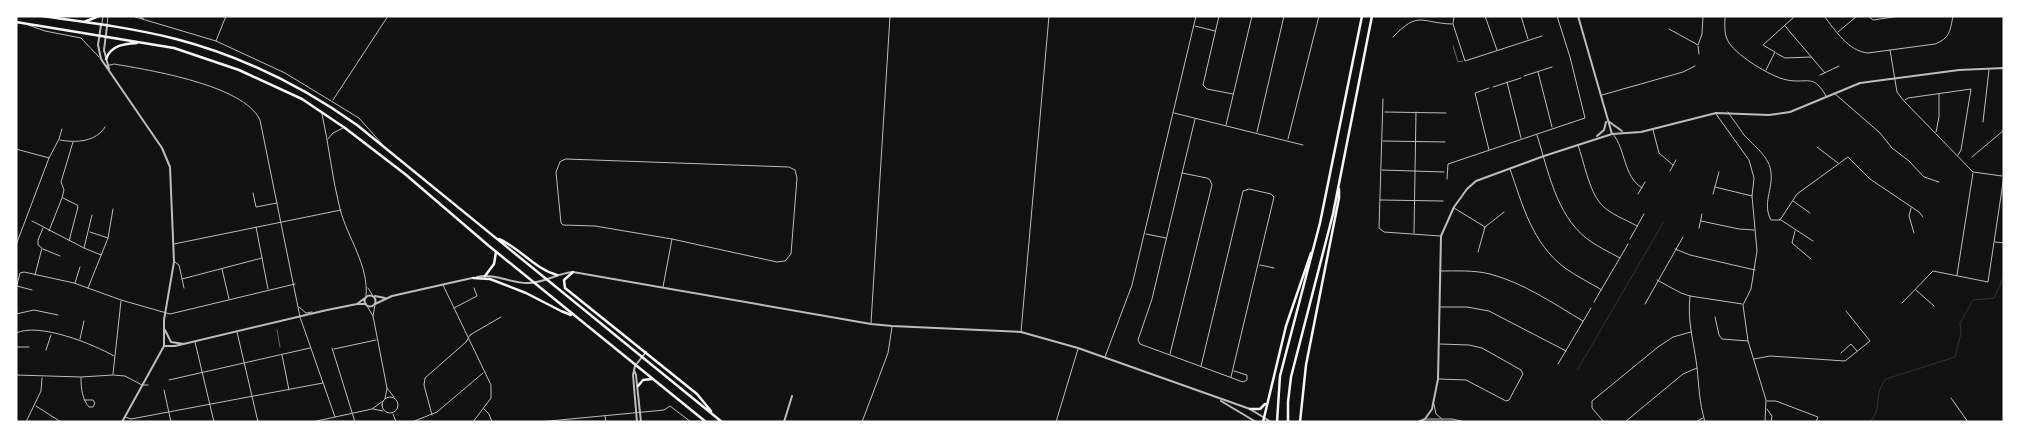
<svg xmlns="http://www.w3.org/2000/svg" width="2020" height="438" viewBox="0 0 2020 438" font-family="'Asap Condensed',sans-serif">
<rect width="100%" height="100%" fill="#111"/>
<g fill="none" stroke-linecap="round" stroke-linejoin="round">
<path stroke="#333" stroke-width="1" d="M1578 369 1663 223
M1870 422C1884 406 1872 396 1886 379L1955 357 1961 333 1960 323 1973 300 1994 298 2004 276"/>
<path stroke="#bcbcbc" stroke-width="0.5" d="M1453 46 1458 62 1463 61
M277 330 280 347"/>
<path stroke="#bcbcbc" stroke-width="1" d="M222 269 229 299"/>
<path stroke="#bcbcbc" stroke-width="1" d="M132 16 216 41 285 73 359 118 382 144
M139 16 144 19
M1219 16 1203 85 1207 89 1233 94
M1454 16 1453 24 1465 61 1542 36
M1485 16 1497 50
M1521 16 1528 39
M1725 16C1725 24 1724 32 1727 39 1733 54 1771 77 1787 80 1808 84 1813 73 1826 96
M1824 16C1836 31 1848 51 1868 53L1935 44C1950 38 1950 31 1953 16
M1868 16 1873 20 1900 16
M102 23 103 16
M28 25 45 31 81 38 99 57
M107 25 108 16
M1195 26 1215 31
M1785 26 1825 73
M1669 29 1698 45 1702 34 1703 16
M1838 32 1857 16
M1393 37C1419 10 1420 23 1452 24
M216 41 226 16
M1698 46 1699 54
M1890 50 1897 92 1904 101 1973 172 2002 176
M1776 53 1785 58 1811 57
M106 66 114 64C149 70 244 85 260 120L300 317 335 417
M1766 70 1775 52 1763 45 1794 17
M1538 72 1552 127
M1820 75 1839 66
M1524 76 1552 67
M1507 82 1521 138
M1493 87 1521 78
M1834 93 1880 133 1892 148 1909 161 1924 177 1939 182
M1602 95 1683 72 1695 66
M1383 99 1379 228 1384 232 1440 236
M333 100 388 16
M1905 100 1908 98 1971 89 1961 150 1958 155
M1385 112 1446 113
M1728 112C1733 120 1739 127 1744 135 1754 146 1770 157 1771 173 1773 189 1762 204 1771 220H1780
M1174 113 1303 145
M322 114C329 145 332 178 340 209 348 239 369 265 366 297
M1716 114 1749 160 1754 178 1752 196 1757 251 1751 289 1743 305 1748 341 1766 400 1765 422
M1195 119 1152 299 1138 340 1140 344 1243 382 1247 380V375L1234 371
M1983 122 1989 70
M1226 125 1252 16
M1653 130 1659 153 1673 165
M1257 132 1284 16
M1936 132 1939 117V94
M1613 134C1626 150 1623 176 1642 188
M1537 135C1548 170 1556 214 1586 238 1596 246 1609 252 1620 258
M328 139 333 133 343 128
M1288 139 1319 16
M60 140C76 143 96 142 105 127
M1383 141 1445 142
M1578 145C1584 162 1589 190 1600 203 1609 214 1625 219 1637 226
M1817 147 1838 163
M16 149 49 158 59 139 62 129
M1489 150 1475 93 1489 88
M1972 157 2004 130
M566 159 789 167 795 170 797 178 791 254 785 261 777 262 672 239 595 226 563 225 561 223 556 172 560 162Z
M1510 169C1523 206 1532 243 1565 268 1576 276 1590 283 1602 290
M1382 170 1444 172
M1670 171 1676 160
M1447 179 1448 164 1585 118 1570 57 1557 16
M1715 187 1752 196
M253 193 256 207 277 203
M1638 194 1645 182
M1713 194 1719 172
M63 198 77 205 78 207 69 241
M1380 200 1443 201
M1793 201 1810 213
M1454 208 1485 227
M1911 208 1909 216 1914 233
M1780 220 1797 194 1848 157 1870 179 1919 212 1923 217
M1781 220 1813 241
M32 221 84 248 101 255
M1701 221 1739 229 1754 230
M256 227 268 289
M1699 228 1702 214
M49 231 62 198 64 190 61 182 73 142
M1795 231 1792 243 1811 259
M90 232 108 238
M1414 233 1416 112
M1146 234 1166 238
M1630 239 1644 214
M1995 242 2004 243
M174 244 341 210
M16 245 49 158
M84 248 92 215
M43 249 60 256
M1675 249 1690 255 1755 270
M1478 252 1485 227 1504 212
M175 262 179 265 184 288
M1260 265 1274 268
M1440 271C1457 271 1474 270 1490 274 1524 283 1554 304 1583 321
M35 275 42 248 38 245V240L43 228
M1957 275 1973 173
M182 279 262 258
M1657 280 1681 293 1690 296 1742 304
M75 283 80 267
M443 285 491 385V398L473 422
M17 286 32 290
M663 287 672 239
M88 288 108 238 113 209
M368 288 373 296
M16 289 20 273 24 272 74 283 121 300 170 314 295 284
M1916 290 1934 306
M1690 296C1687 321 1694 343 1697 367 1699 387 1699 401 1705 422
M1594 302 1628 244
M1902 303 1933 271 1988 282 2004 176
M1645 304 1683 237
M367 306 373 316 387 388 385 399
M299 307 306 313 312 312
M1440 307H1467L1489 311 1566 351
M454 308 477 296 474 288
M16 314 34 310 58 315
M373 316 375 305
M1715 317 1719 335 1722 339 1748 341
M871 323 890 16
M237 332 258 422
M1021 332 1049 16
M16 333C39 322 93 344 114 356
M80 339 84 321
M195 342 214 422
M16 347H29
M332 348 355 422
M334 349 376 340
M46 350 51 335
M1841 353 1851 344 1857 351
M1170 354 1212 185 1210 180 1207 178 1182 173
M282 355 289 390
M1105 357 1132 285 1196 16
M1754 359 1770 356 1845 361 1870 341 1846 311
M1558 364 1591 308
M1201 366 1243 191 1249 189 1271 194 1274 197 1231 377
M113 374 121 301
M16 375 81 377 113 375 125 376 142 385H148
M81 378C81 388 82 399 89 407H93L95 403 93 400H84
M1439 379 1466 380 1506 401 1509 400 1523 374 1521 370 1482 348 1469 345 1440 344
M169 380 310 348
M387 388 394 397
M164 390 171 422
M382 405a8 8 0 1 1 16 0a8 8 0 1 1-16 0Z
M1951 398 1968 422
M1767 401H1776L1818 417 1816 422
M1434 404 1436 414 1442 419
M36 406 61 422
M373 409 383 411
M484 409 489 414 492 422
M1767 409 1772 416 1771 422
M393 414 396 422
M432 415 424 385 425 378 466 342 470 335 501 317
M605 416 606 422
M125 417 131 419 323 383
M1425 419H1452L1465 422
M26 422 41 391 42 378
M312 422 372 409 383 401
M412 422 437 412 483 373
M539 422 664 410 670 406 691 422
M862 422 888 353 892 327
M1056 422 1078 349
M1604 422 1592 408V401L1658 347 1673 337 1691 332
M1625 422 1683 374 1697 368
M1696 422 1703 418"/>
<path stroke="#bcbcbc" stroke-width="2" d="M1578 16 1612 134
M101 25 98 45 101 59 162 148 170 167 174 262 164 320V346L122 422
M107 26 104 50 109 69
M1608 121 1622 131
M1597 136 1604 130 1606 122
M477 277C495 273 510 283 527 283 543 284 557 273 573 272L871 324 892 326 1021 332 1078 348 1250 409 1271 422
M364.5 301a5.5 5.5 0 1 1 11 0a5.5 5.5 0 1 1-11 0Z
M375 296 385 298
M357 304 365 298
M375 304 392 296 472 278
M165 330 171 342 184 344
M164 346H175L327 310 357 304H366
M635 372 636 375 641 422
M1221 401 1256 422
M637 422 633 375 635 366 646 352
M784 422 792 396
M1418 422 1425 419 1432 409 1438 379 1441 236 1454 207 1467 189 1476 181 1544 156 1612 134 1641 132 1716 113 1769 115 1790 112 1860 83 1959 70 2004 68"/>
<path stroke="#f5f5f5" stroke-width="2.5" d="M42 16C86 22 133 28 176 39 241 56 302 86 357 125L722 422
M16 22 174 48 239 70 302 99 345 128 405 174 489 246 706 422
M84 22 99 16
M106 59C111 45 124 44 137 43
M499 239C520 248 535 269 557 275
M573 272 564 280 565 288 697 394 711 411
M485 276 494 264 496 252
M473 278 490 279 526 293 561 311 571 315
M638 386 643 380 652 379"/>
<path stroke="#f5f5f5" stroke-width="2.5" d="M1250 409H1260L1265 404
M1263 422 1286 326 1311 253
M1277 422 1280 376 1320 223 1362 16
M1288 422V402L1291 377 1333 214 1372 16
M1300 422 1306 365 1339 198V189"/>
</g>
<rect width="2020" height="438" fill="none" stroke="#ffffff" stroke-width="35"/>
</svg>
